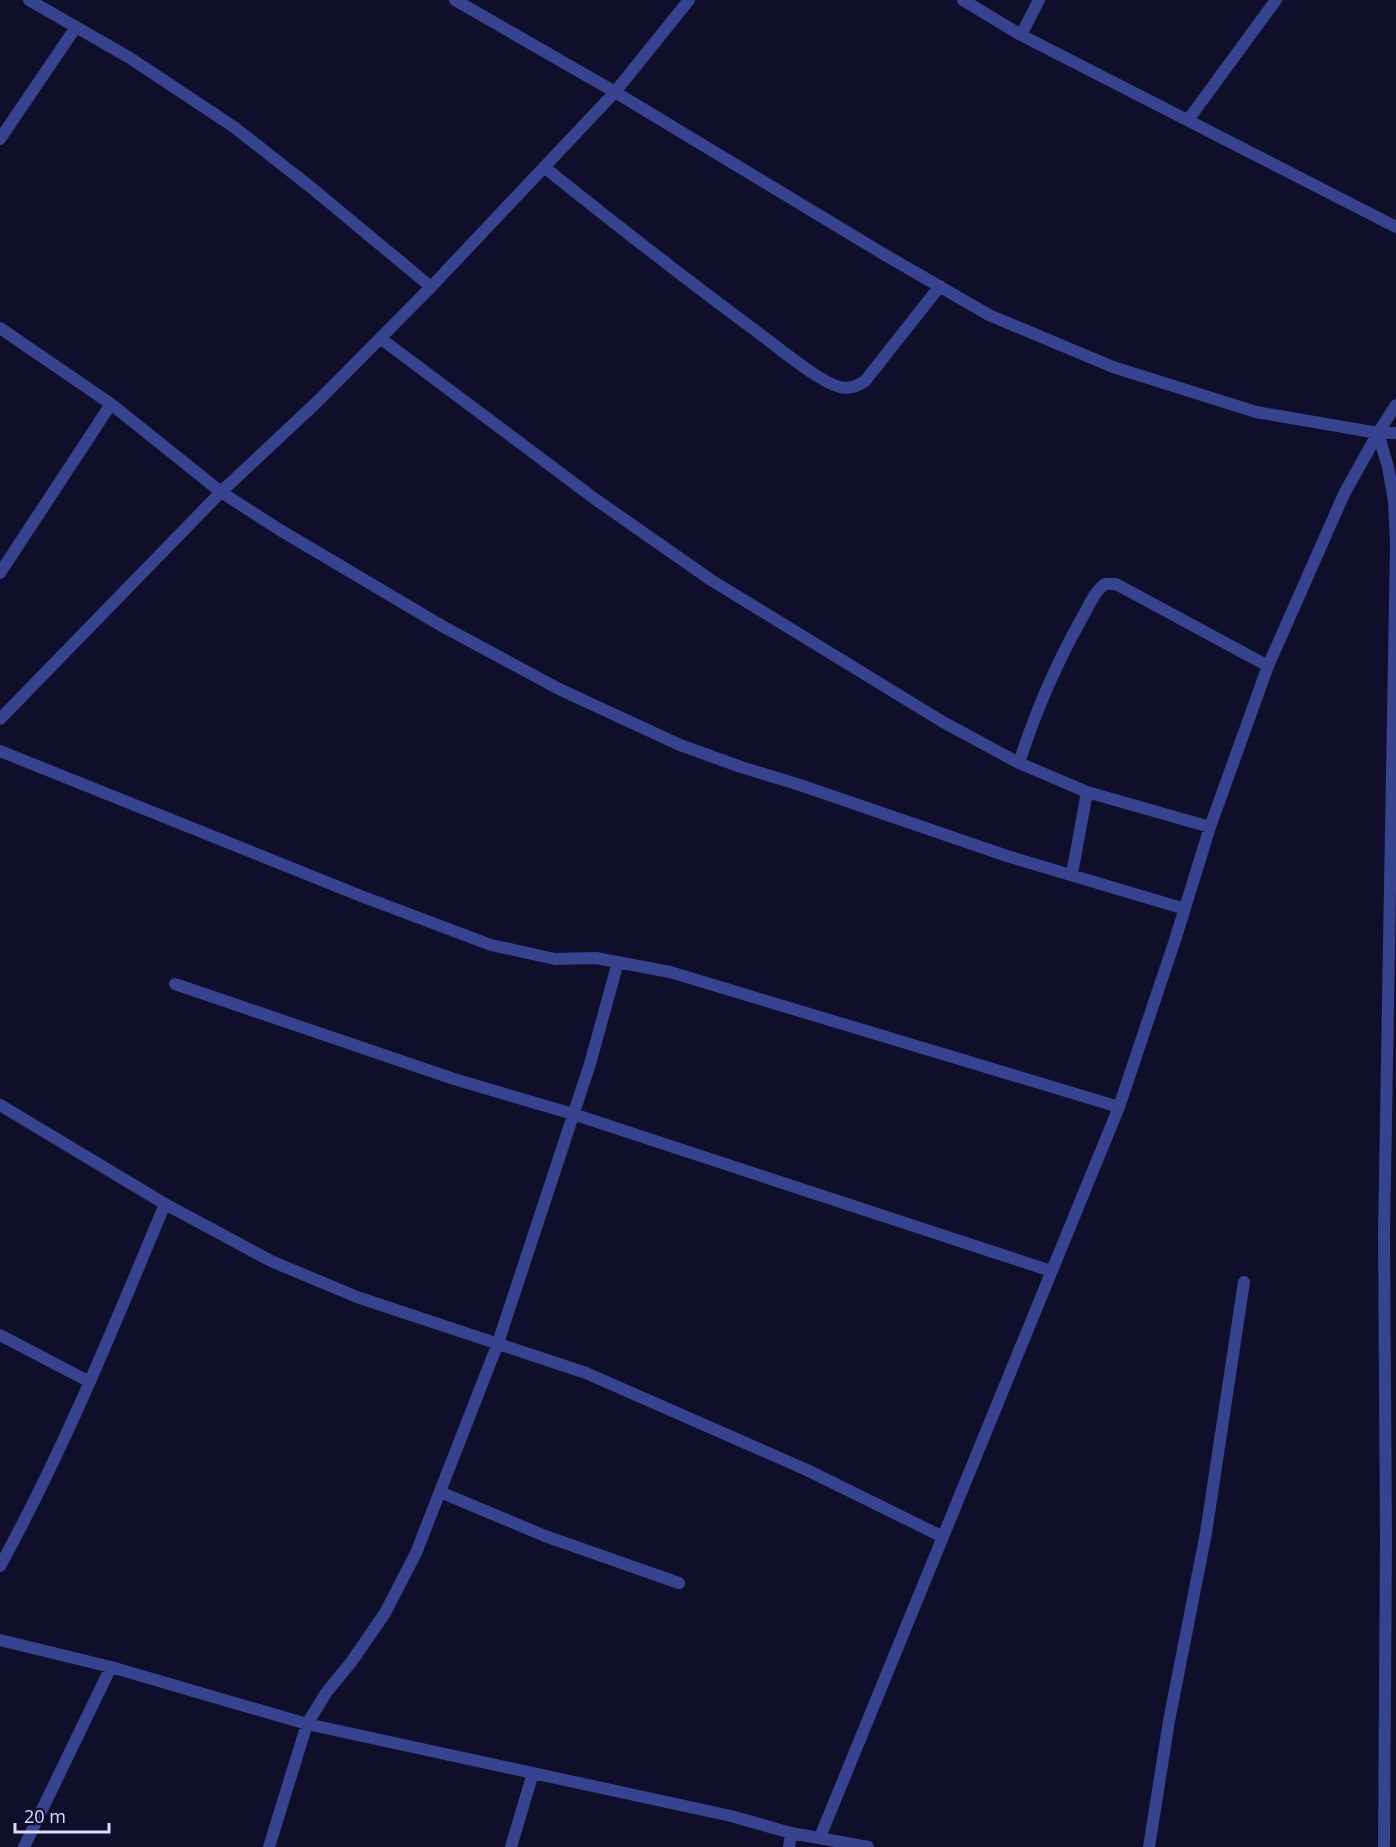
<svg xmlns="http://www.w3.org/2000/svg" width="1396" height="1847" viewBox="0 0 1396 1847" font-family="'Open Sans',sans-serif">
<rect width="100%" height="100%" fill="#0f0f2c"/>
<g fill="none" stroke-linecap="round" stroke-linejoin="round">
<path stroke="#37438e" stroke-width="12" d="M29 0 130 58 234 127 313 189 431 287
M455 0 615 92 880 252 989 315 1113 367 1256 412 1378 433H1396
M963 0 1021 35 1396 227
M1021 35 1039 0
M1188 120 1276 0
M0 139 76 27
M544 167C615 224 687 280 760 334 779 348 819 382 840 387 849 389 858 386 865 381L940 286
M0 328 111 404 221 492 280 530 442 626 559 689 680 745 741 767 797 784 1007 856 1185 909
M380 338 595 499 711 580 943 722 1019 763 1087 792 1210 827
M1378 433 1388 467 1394 501 1396 543 1384 1234 1386 1539 1384 1847
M0 573 111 404
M0 719 221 492 317 402 431 287 615 92 689 0
M0 751 361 896 491 945 555 959 596 958 670 972 1119 1107
M1019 763C1035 713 1056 664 1082 618 1089 606 1094 592 1105 584H1116L1268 666
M1072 874 1087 792
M175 984 454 1079 573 1114 1051 1271
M0 1105 165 1204 271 1261 357 1297 586 1373 807 1470 943 1537
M0 1335 90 1382
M440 1492 545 1536 679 1583
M0 1566C64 1450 114 1326 165 1204
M0 1640 111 1667 307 1724 731 1816 791 1833 868 1847
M820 1837 1119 1107 1176 937 1210 827 1268 666 1344 494 1378 433 1396 405
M24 1847 111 1667
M269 1847 307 1724 326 1693 352 1661 385 1613 416 1553 498 1343 590 1064 618 962
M511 1847 533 1773
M789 1847 791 1833
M1149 1847 1169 1721 1206 1533 1244 1282"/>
</g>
<path d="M15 1823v9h94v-9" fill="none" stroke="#dadcff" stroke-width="3"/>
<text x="24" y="1823" font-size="18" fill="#dadcff" stroke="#0f0f2c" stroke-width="4.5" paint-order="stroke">20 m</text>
</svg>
